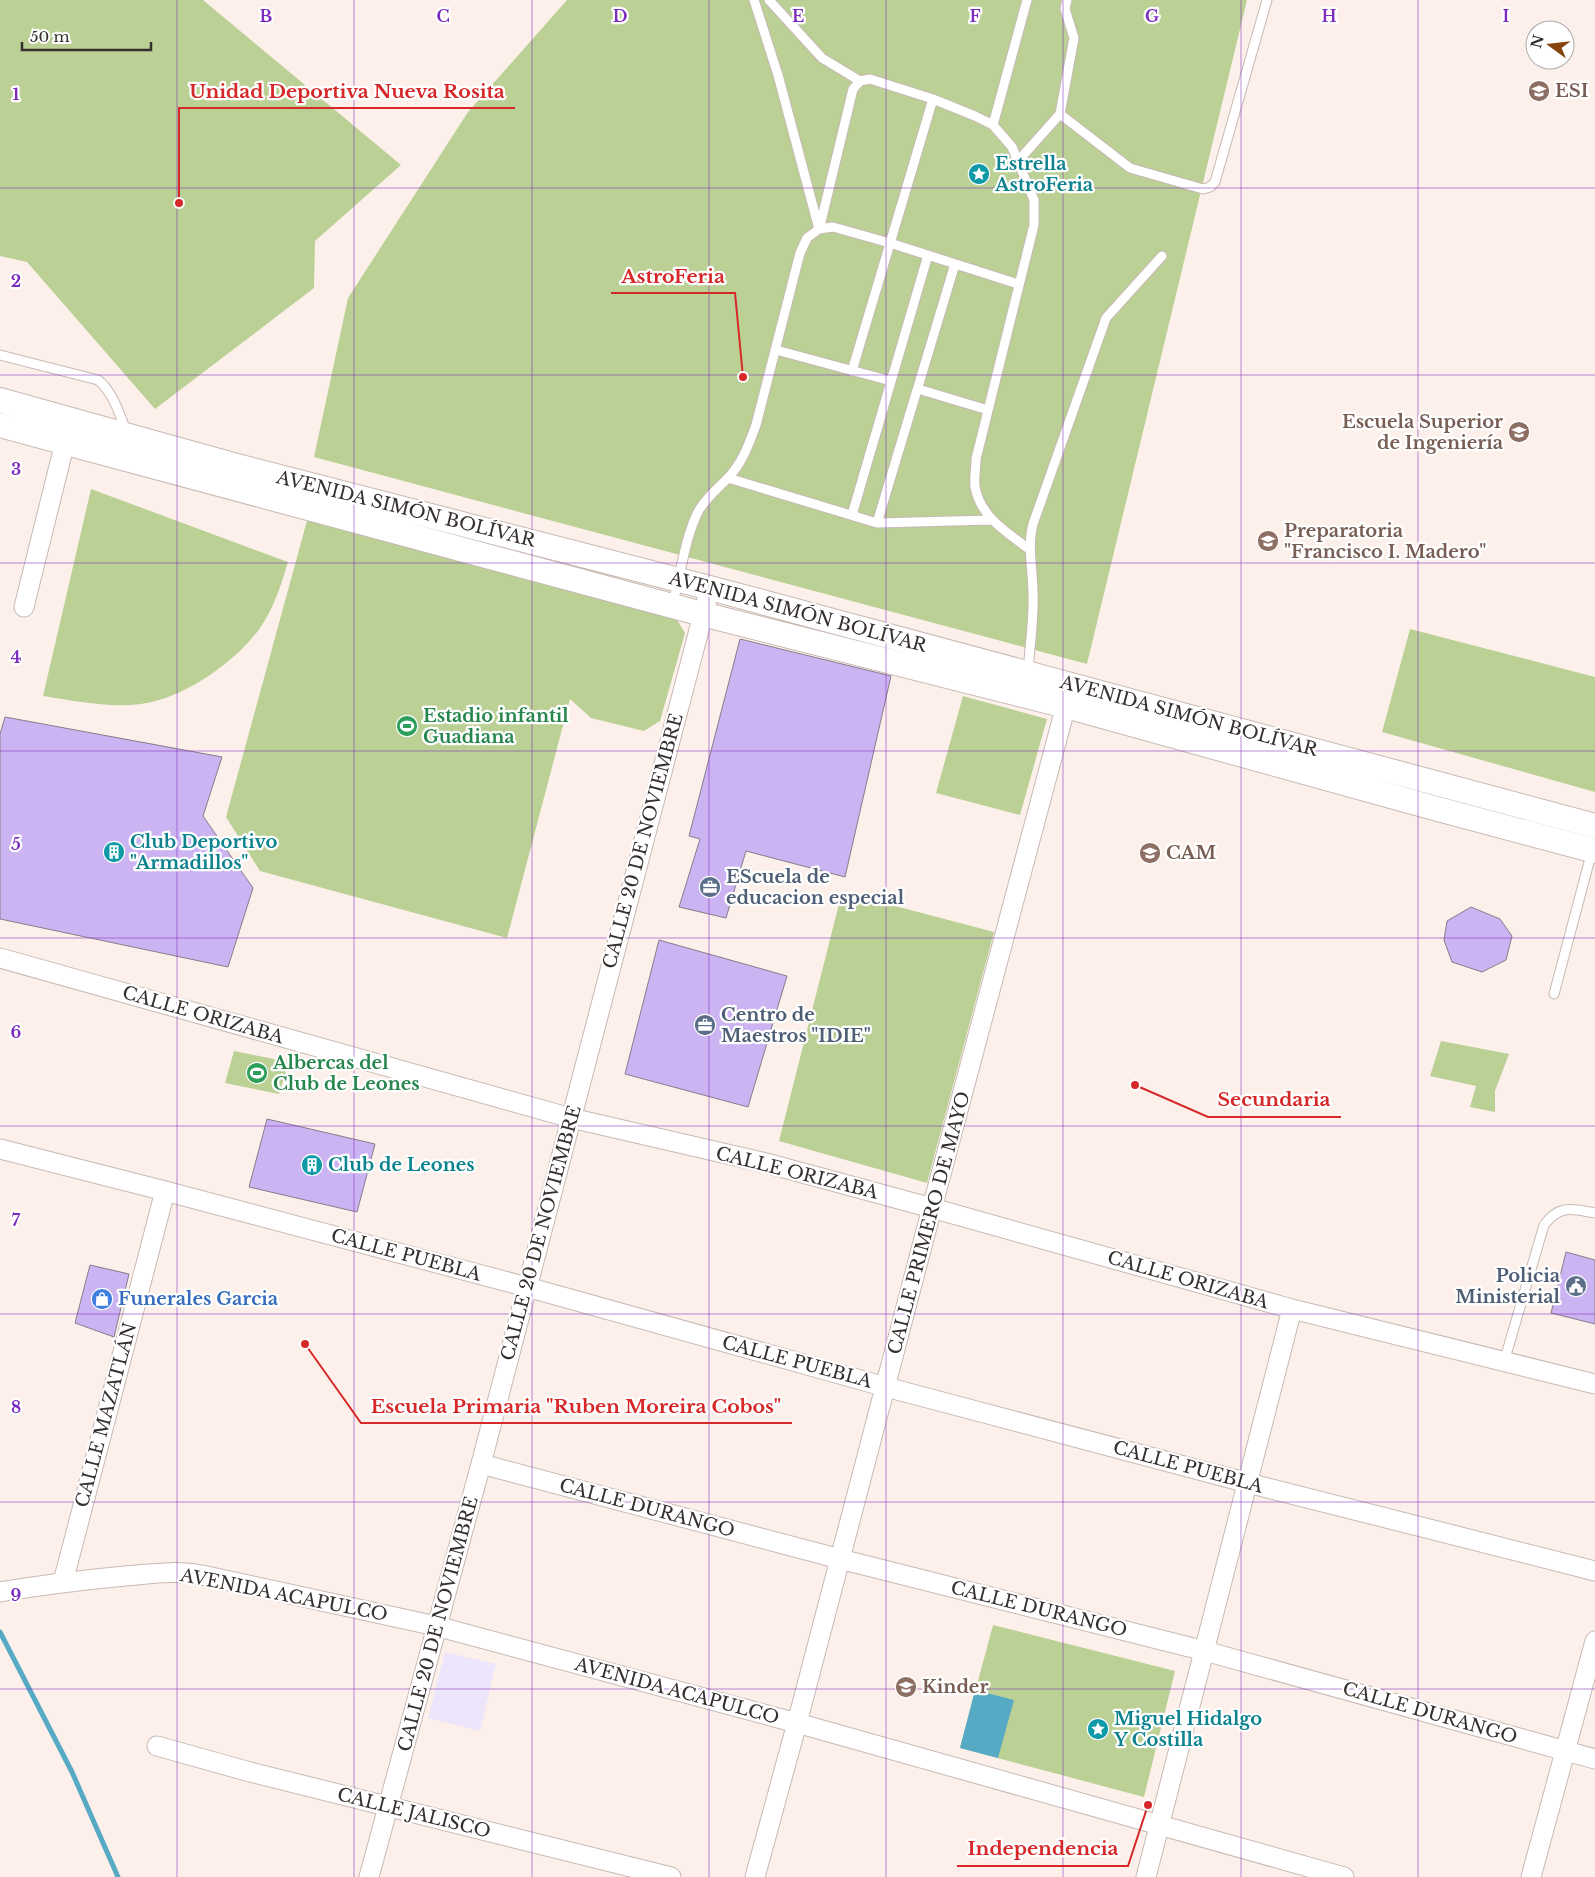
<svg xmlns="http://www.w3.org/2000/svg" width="1595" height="1877" viewBox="0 0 1595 1877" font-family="'Libre Baskerville',serif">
<rect width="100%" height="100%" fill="#fdf0eb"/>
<path fill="#ece5fb" d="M445 1652 496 1664 480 1731 428 1718Z"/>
<path fill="#bbd095" d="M0 0H203L401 165 315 241 314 288 155 409 27 262 0 256Z
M567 0H1247L1087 664 314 457 348 298 468 112Z
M91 489 288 562C281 585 274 608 260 628 236 662 183 699 141 704 108 708 75 701 43 696Z
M308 517 674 615 685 633 660 721 644 731 591 718 570 699 507 938 260 871 226 817Z
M1410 629 1595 677V792L1382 732Z
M963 696 1047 719 1020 815 936 793Z
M842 892 994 932 927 1183 779 1141Z
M1441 1041 1509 1054 1495 1091V1112L1470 1107 1476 1086 1430 1076Z
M234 1051 289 1062 279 1094 225 1083Z
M993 1625 1175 1671 1144 1797 960 1748Z"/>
<path fill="#56aac4" d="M975 1690 1014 1700 998 1758 960 1748Z"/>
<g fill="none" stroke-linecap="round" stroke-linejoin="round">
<path stroke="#56aac4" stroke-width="5" d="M0 1632 72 1772 118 1877"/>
</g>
<path fill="#ccb3f1" stroke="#837e8b" d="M740 639 891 676 845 877 746 851 726 918 679 907 700 839 689 836Z
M5 717 222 757 203 816 253 888 228 967 0 919V734Z
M1471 907 1500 919 1512 936 1506 960 1482 972 1452 962 1444 940 1447 921Z
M659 940 787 976 748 1107 625 1074Z
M267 1119 375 1144 357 1212 249 1187Z
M1566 1252 1595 1260V1324L1551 1313Z
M90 1265 129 1274 114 1337 75 1323Z"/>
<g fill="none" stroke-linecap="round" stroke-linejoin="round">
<g stroke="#c8b9b3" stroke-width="11">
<path id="service" d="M754 0 778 75 819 229
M769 0 822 58 860 81
M1067 0 1065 9 1074 38 1060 114 1130 168 1203 189 1210 187 1215 182 1267 0
M993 125 1027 0
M1018 161 1060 114
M820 226 853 89 860 81 870 79 933 99
M776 350 891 381
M0 355 98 380C114 393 119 414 127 433
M852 371 933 99 975 116 993 125 1012 147 1034 200V225L976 459C976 468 974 478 975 487 981 518 1007 532 1030 550
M918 389 988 410
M728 478 877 523 955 264
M852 515 928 255
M877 523 991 520
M672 606C681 575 684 539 699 510 707 497 717 489 727 479 742 464 749 444 756 425L800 253 807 238 819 229 833 227 890 243 1018 284
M1028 671C1030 645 1034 619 1033 594 1033 570 1027 547 1033 524L1106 318 1162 256
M1554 994 1592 851
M1504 1362 1544 1225C1560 1204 1572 1209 1595 1213"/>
</g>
<g stroke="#c8b9b3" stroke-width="21">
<path id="minor" d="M24 607 68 430
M0 958 571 1118 766 1163 932 1208 1292 1309 1595 1384
M0 1149 165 1191 527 1287 886 1387 1248 1483 1595 1571
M481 1464 840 1559 1205 1651 1595 1759
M63 1582 165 1191
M0 1592C42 1585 83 1580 125 1576 151 1574 176 1570 202 1575L436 1626 797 1723 1344 1877
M157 1746 250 1772 671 1877
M369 1877 481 1464 710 588
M755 1877 797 1723 932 1208 1069 694
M1146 1877 1292 1309
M1531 1877 1595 1641"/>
</g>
<g stroke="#c8b9b3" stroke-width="26">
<path id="tertiary" d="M0 400 237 466 710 588 1595 826
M0 425 702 614 1066 706 1434 808 1595 851"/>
</g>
<use href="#service" stroke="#fff" stroke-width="9"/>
<use href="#minor" stroke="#fff" stroke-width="19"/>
<use href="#tertiary" stroke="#fff" stroke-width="24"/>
</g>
<path fill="none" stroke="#7b2cbf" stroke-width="1" stroke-opacity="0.55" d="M177 0V1877M354 0V1877M532 0V1877M709 0V1877M886 0V1877M1063 0V1877M1241 0V1877M1418 0V1877M0 188H1595M0 375H1595M0 563H1595M0 751H1595M0 938H1595M0 1126H1595M0 1314H1595M0 1502H1595M0 1689H1595"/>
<defs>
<g id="university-disc" transform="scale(1.125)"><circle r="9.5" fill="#8d6e63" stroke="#fff"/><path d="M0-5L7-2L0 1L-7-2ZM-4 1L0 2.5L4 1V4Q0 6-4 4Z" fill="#fff"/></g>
<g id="sight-disc" transform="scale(1.125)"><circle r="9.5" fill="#0f9aa8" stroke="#fff"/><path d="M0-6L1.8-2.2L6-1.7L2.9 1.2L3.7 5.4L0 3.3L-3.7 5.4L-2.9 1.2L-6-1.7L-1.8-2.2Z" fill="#fff"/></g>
<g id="school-disc" transform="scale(1.125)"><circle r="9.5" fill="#8d6e63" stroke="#fff"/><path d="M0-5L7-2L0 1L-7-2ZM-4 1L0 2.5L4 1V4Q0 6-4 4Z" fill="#fff"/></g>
<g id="stadium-disc" transform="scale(1.125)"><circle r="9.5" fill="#2e9e5b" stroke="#fff"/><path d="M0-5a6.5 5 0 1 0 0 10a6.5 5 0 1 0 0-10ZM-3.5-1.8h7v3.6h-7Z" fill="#fff"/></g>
<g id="building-disc" transform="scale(1.125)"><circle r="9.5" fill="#0f9aa8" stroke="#fff"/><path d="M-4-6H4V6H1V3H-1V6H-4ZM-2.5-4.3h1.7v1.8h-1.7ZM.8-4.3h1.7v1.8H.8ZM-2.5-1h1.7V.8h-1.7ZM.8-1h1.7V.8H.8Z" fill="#fff"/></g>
<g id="office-disc" transform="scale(1.125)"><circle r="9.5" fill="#5c6f8a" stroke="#fff"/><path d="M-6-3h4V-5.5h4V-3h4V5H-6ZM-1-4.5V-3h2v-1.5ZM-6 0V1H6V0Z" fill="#fff"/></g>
<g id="civic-disc" transform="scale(1.125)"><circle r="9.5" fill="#5c6f8a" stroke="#fff"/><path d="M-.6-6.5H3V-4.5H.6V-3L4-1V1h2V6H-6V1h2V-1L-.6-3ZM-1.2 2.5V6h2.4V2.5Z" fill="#fff"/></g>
<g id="shop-disc" transform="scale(1.125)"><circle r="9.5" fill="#3f7fe0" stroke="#fff"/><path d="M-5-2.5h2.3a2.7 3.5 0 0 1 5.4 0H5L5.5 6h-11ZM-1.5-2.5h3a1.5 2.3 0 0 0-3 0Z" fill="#fff"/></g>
</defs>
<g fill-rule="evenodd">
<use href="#university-disc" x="1539" y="91"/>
<use href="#sight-disc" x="979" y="174"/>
<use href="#university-disc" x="1519" y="432"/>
<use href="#school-disc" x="1268" y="541"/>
<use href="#stadium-disc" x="407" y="726"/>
<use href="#building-disc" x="114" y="852"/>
<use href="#school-disc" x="1150" y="853"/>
<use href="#office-disc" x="710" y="887"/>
<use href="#office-disc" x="705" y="1025"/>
<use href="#stadium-disc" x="257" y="1073"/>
<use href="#building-disc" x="312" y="1165"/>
<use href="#civic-disc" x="1576" y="1286"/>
<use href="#shop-disc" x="102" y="1299"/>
<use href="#school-disc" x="906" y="1687"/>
<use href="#sight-disc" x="1098" y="1729"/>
</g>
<g text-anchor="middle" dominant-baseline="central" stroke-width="4.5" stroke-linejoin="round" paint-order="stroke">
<g font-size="18" font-weight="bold" fill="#785e54" stroke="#fff" text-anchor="start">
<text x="1555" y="91">ESI</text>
<text x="1503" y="422" text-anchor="end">Escuela Superior<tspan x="1503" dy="21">de Ingeniería</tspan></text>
<text x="1284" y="531">Preparatoria<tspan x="1284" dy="21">"Francisco I. Madero"</tspan></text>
<text x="1166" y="853">CAM</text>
<text x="922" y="1687">Kinder</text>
</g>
<g font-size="18" font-weight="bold" fill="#0d838f" stroke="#fff" text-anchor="start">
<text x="995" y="164">Estrella<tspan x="995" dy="21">AstroFeria</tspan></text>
<text x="130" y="842">Club Deportivo<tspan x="130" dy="21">"Armadillos"</tspan></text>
<text x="328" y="1165">Club de Leones</text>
<text x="1114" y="1719">Miguel Hidalgo<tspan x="1114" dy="21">Y Costilla</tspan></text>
</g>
<g font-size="18" fill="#352f2d" stroke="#fff">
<text transform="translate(406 509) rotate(14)">AVENIDA SIMÓN BOLÍVAR</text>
<text transform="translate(798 612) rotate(15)">AVENIDA SIMÓN BOLÍVAR</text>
<text transform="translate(1189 716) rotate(15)">AVENIDA SIMÓN BOLÍVAR</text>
<text transform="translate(643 841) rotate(-75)">CALLE 20 DE NOVIEMBRE</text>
<text transform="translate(203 1015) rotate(16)">CALLE ORIZABA</text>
<text transform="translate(797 1173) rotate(14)">CALLE ORIZABA</text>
<text transform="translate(929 1223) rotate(-75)">CALLE PRIMERO DE MAYO</text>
<text transform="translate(541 1233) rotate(-75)">CALLE 20 DE NOVIEMBRE</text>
<text transform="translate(406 1255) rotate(15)">CALLE PUEBLA</text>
<text transform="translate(1188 1280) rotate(16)">CALLE ORIZABA</text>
<text transform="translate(797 1362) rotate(15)">CALLE PUEBLA</text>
<text transform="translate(106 1415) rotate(-75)">CALLE MAZATLÁN</text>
<text transform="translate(1188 1467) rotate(15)">CALLE PUEBLA</text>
<text transform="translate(647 1508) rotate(15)">CALLE DURANGO</text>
<text transform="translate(284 1595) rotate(11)">AVENIDA ACAPULCO</text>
<text transform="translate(1039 1609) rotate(14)">CALLE DURANGO</text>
<text transform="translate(438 1624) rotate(-75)">CALLE 20 DE NOVIEMBRE</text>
<text transform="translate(677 1691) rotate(15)">AVENIDA ACAPULCO</text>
<text transform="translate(1430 1713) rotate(16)">CALLE DURANGO</text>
<text transform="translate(414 1813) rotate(14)">CALLE JALISCO</text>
</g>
<g font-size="18" font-weight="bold" fill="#27864d" stroke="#fff" text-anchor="start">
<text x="423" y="716">Estadio infantil<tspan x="423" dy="21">Guadiana</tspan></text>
<text x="273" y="1063">Albercas del<tspan x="273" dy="21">Club de Leones</tspan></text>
</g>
<g font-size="18" font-weight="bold" fill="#4e5e75" stroke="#fff" text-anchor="start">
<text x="726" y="877">EScuela de<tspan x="726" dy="21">educacion especial</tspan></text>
<text x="721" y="1015">Centro de<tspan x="721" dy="21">Maestros "IDIE"</tspan></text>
<text x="1560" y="1276" text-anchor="end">Policia<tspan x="1560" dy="21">Ministerial</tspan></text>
</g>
<g font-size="18" font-weight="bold" fill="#366cbe" stroke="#fff" text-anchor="start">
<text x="118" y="1299">Funerales Garcia</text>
</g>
</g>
<g font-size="16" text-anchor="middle" font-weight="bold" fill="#7b2cbf" stroke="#fff" stroke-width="4.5" stroke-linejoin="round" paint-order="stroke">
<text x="266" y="22">B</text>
<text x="443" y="22">C</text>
<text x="620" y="22">D</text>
<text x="798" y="22">E</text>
<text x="975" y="22">F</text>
<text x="1152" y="22">G</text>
<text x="1329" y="22">H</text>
<text x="1506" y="22">I</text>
<text x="16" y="100">1</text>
<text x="16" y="287">2</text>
<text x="16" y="475">3</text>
<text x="16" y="663">4</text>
<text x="16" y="850">5</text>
<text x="16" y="1038">6</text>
<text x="16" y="1226">7</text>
<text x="16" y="1413">8</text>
<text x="16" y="1601">9</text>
</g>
<path fill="none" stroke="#d62828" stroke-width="2" d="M179 203L179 108H515M743 377L735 293H611M1135 1085L1208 1117H1341M305 1344L361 1423H792M1148 1805L1128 1866H957"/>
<g fill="#d62828" stroke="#fff" stroke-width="2">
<circle cx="179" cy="203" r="5"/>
<circle cx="743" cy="377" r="5"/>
<circle cx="1135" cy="1085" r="5"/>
<circle cx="305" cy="1344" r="5"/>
<circle cx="1148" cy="1805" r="5"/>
</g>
<g font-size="19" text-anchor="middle" font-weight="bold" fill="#d62828" stroke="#fff" stroke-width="4.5" stroke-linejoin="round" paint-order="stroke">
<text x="347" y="98">Unidad Deportiva Nueva Rosita</text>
<text x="673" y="283">AstroFeria</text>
<text x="1274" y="1106">Secundaria</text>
<text x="576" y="1413">Escuela Primaria "Ruben Moreira Cobos"</text>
<text x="1043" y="1855">Independencia</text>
</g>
<g transform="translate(1550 45) rotate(285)"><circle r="24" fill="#ffffff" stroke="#aeacab"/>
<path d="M0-4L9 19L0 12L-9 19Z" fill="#84440c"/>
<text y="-8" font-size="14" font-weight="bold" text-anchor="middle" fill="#352f2d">N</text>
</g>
<path d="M22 42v8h129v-8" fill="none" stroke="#352f2d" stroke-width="2.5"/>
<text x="30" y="42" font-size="15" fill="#352f2d" stroke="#ffffff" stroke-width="4" paint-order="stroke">50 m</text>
</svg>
